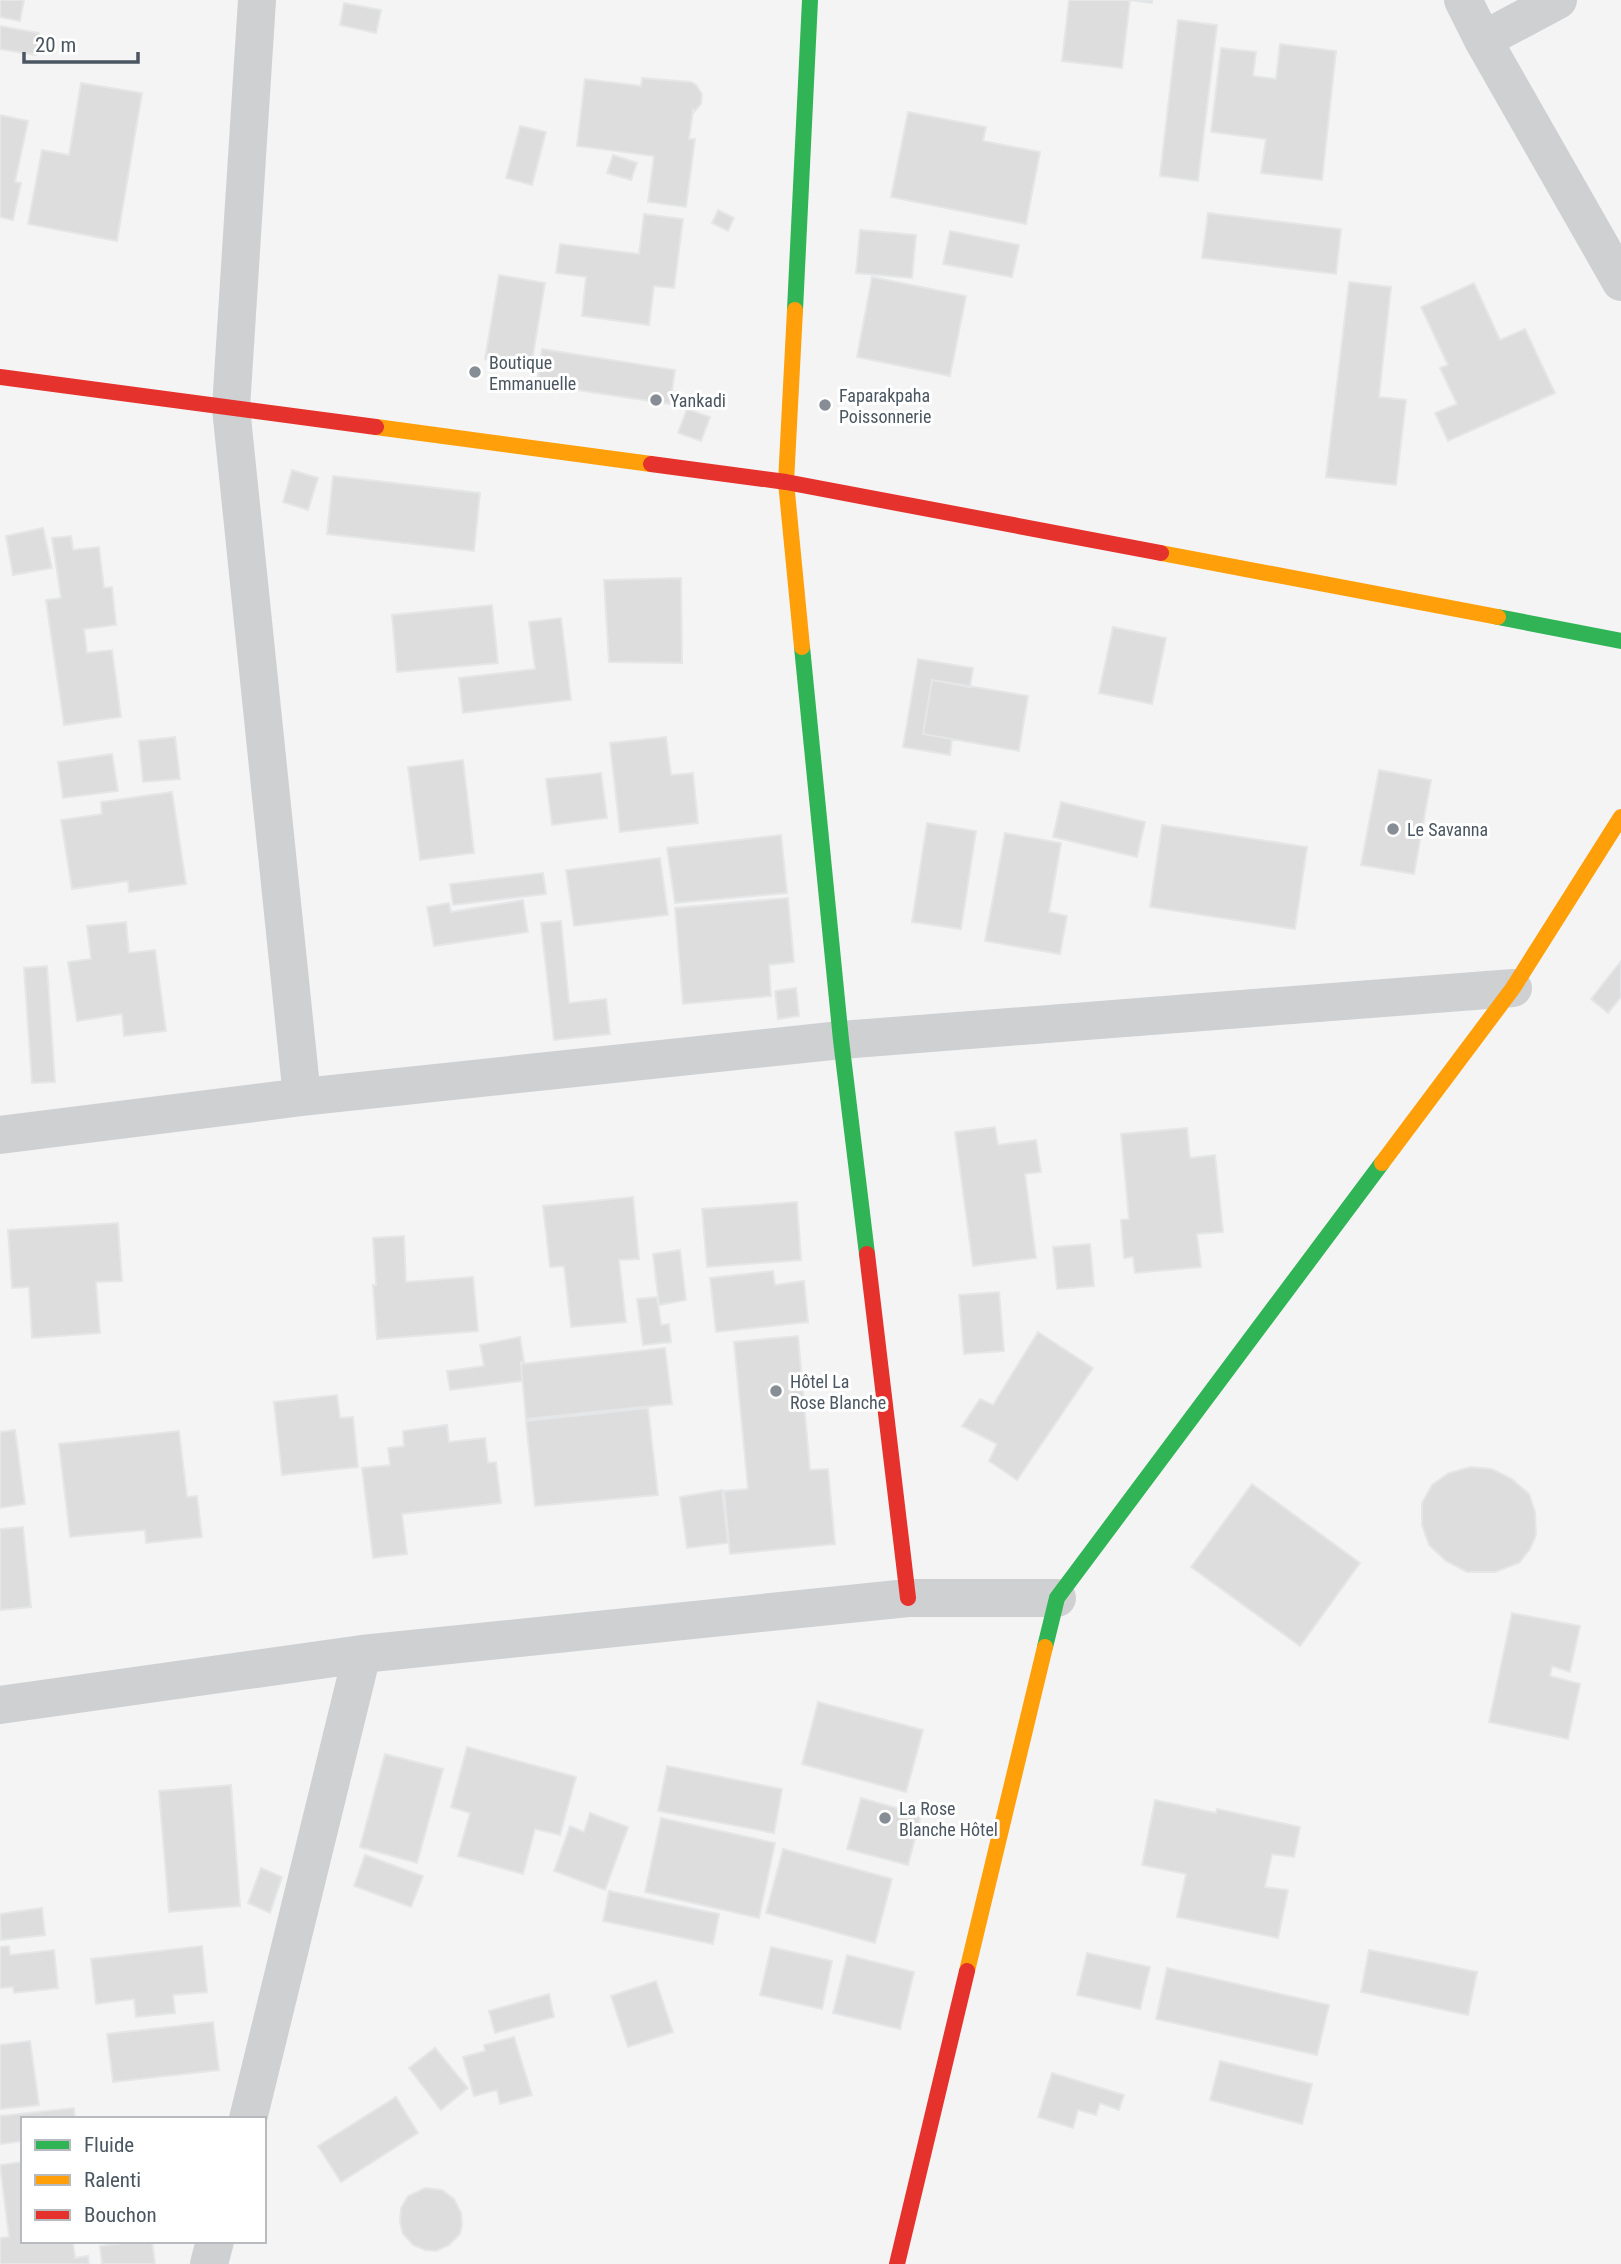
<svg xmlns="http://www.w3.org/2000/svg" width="1621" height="2264" viewBox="0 0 1621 2264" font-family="'Roboto Condensed',sans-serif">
<rect width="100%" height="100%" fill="#f4f4f4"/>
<path fill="#ddddde" stroke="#e5e6e7" stroke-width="2" d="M0 0H24L20 21 0 17Z
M1069 0H1152V3L1130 0 1122 68 1062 61Z
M344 3 381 10 376 33 340 25Z
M1178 20 1217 25 1198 181 1160 176Z
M0 26 39 33 36 55 0 49Z
M1280 44 1336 51 1322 180 1261 173 1266 139 1211 132 1221 48 1256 52 1253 76 1276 79Z
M642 78 691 82 696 85 702 94 701 104 694 112 693 110 689 139H695L686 207 648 202 654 156 577 146 585 79 641 86Z
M81 83 142 93 117 241 28 224 42 150 69 155Z
M908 112 986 127 983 141 1040 152 1026 224 891 197Z
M0 115 28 121 15 182 21 183 13 220 0 217Z
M520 126 546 132 532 185 506 178Z
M613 155 637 163 631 180 607 173Z
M718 210 734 218 728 231 712 223Z
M1208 213 1341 229 1336 274 1202 258Z
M644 214 683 219 674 288 654 286 649 325 582 316 586 277 556 273 560 244 639 254Z
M860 230 916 235 912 278 856 273Z
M950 231 1019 245 1012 277 943 264Z
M499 275 545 283 531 367 485 359Z
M872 277 966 296 950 376 857 357Z
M1349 282 1391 287 1379 397 1406 400 1396 485 1326 477Z
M1474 283 1500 340 1525 329 1555 393 1448 441 1435 413 1457 404 1440 368 1448 365 1421 307Z
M542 349 675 370 670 404 537 384Z
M687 409 710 417 701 441 678 433Z
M292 470 318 478 308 510 283 502Z
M333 476 480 493 474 551 327 534Z
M43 528 52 568 13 575 6 536Z
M71 536 73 550 99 547 104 588 112 587 116 625 84 629 87 653 112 650 121 717 64 725 46 600 61 598 52 538Z
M681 578 682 663 609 662 604 580Z
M492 605 498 663 397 672 392 615Z
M561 618 571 700 463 713 459 678 535 669 529 622Z
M1113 627 1166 638 1152 704 1099 693Z
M918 659 973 668 970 687 932 680 923 734 952 739 950 755 903 747Z
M932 680 1028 696 1019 751 923 734Z
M175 737 180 779 143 782 139 741Z
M666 737 671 775 693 773 698 823 620 832 610 743Z
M112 754 118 791 63 798 58 762Z
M463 760 474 853 420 860 408 767Z
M1379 770 1431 780 1414 874 1361 865Z
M601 773 607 818 552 825 546 779Z
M172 792 186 884 129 892 128 881 72 889 61 820 102 814 101 802Z
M1061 802 1145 822 1137 857 1053 837Z
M927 823 976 831 961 929 912 922Z
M1162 825 1307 847 1295 929 1150 907Z
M1005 833 1061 843 1049 912 1067 916 1060 954 985 941Z
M781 835 787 893 675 903 667 848Z
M660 858 668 915 574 926 566 870Z
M543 873 546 894 453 905 450 884Z
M788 898 794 962 769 965 771 996 683 1004 675 908Z
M523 900 528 932 434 946 427 907 449 903 451 912Z
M561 921 569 1003 606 999 610 1034 554 1040 541 923Z
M126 922 129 953 155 950 166 1031 124 1036 122 1014 77 1021 68 962 91 959 87 926Z
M1621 961V997L1608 1013 1591 999Z
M47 966 55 1082 32 1083 24 968Z
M796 988 799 1016 778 1019 775 991Z
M995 1127 998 1145 1036 1140 1041 1172 1025 1174 1036 1258 973 1266 955 1132Z
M1187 1128 1190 1158 1215 1155 1223 1232 1197 1234 1201 1267 1135 1273 1133 1257 1124 1258 1121 1220 1129 1219 1121 1134Z
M633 1197 639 1259 619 1260 626 1322 571 1327 564 1266 550 1267 543 1206Z
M797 1202 801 1260 707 1267 702 1209Z
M118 1223 122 1281 96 1282 100 1333 32 1338 29 1287 12 1288 8 1230Z
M404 1236 406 1282 473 1277 478 1331 377 1339 373 1285H376L373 1238Z
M1090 1244 1094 1286 1057 1289 1053 1247Z
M680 1250 686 1300 659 1305 653 1254Z
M773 1271 775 1285 804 1281 808 1322 716 1332 710 1278Z
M999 1292 1004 1351 964 1354 959 1295Z
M657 1297 661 1325 669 1324 671 1342 643 1345 637 1299Z
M1038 1332 1093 1368 1017 1480 989 1461 997 1444 962 1426 980 1399 993 1405Z
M798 1336 810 1470 828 1469 835 1544 730 1554 724 1491 748 1489 734 1342Z
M520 1337 524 1362H521L522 1381 450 1390 447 1371 484 1366 480 1345Z
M665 1348 672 1404 526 1419 521 1364Z
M337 1395 340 1418 353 1417 358 1467 282 1475 274 1402Z
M648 1408 658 1495 535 1506 526 1421Z
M447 1425 449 1442 485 1438 488 1463 496 1462 501 1503 402 1514 407 1554 373 1558 362 1468 390 1465 388 1448 404 1446 403 1431Z
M15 1430 25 1504 0 1508V1432Z
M179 1431 187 1497 197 1496 202 1537 146 1543 145 1530 70 1537 59 1444Z
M1471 1467 1492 1469 1512 1479 1529 1494 1535 1512 1536 1535 1530 1549 1519 1563 1495 1572H1467L1446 1561 1429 1545 1422 1525V1503L1432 1485 1449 1473Z
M1252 1484 1360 1563 1300 1646 1191 1567Z
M722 1490 728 1543 687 1548 680 1497Z
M23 1527 31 1607 0 1610V1529Z
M1512 1613 1580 1626 1570 1672 1552 1666 1550 1676 1580 1684 1568 1739 1489 1722Z
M818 1702 923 1730 906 1792 802 1764Z
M467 1747 576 1777 560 1835 535 1829 523 1874 458 1856 470 1813 451 1807Z
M385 1754 443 1769 417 1863 360 1847Z
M667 1766 782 1789 774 1833 658 1811Z
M231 1785 240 1906 169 1912 159 1791Z
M861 1798 921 1815 908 1865 847 1849Z
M1155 1800 1216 1813 1217 1809 1300 1827 1294 1857 1272 1854 1265 1887 1288 1890 1278 1938 1177 1917 1186 1874 1142 1865Z
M590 1813 628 1827 605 1890 554 1871 570 1826 584 1832Z
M661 1818 775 1843 759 1918 645 1892Z
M783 1849 892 1879 875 1943 766 1913Z
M365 1855 423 1876 411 1907 354 1886Z
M261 1868 282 1877 270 1913 248 1903Z
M609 1891 719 1914 713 1944 603 1921Z
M42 1908 45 1935 1 1940 0 1914Z
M9 1946 10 1955 54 1950 58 1988 14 1993 13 1987 0 1988V1947Z
M202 1946 207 1992 173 1995 175 2013 136 2017 134 1999 96 2004 91 1959Z
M771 1947 832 1961 822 2009 760 1995Z
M1369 1950 1477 1972 1468 2015 1361 1992Z
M1087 1953 1150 1967 1140 2009 1077 1995Z
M847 1955 914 1972 900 2029 833 2013Z
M1167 1968 1329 2005 1317 2055 1156 2019Z
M656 1981 673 2032 628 2047 611 1996Z
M549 1994 554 2017 495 2033 489 2011Z
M213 2022 219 2070 113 2082 107 2034Z
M514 2037 532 2095 500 2104 497 2090 474 2096 463 2057 485 2051 484 2045Z
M30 2041 39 2105 0 2109V2045Z
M435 2048 468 2088 441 2110 409 2068Z
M1220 2061 1312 2084 1302 2124 1210 2100Z
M1052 2073 1124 2095 1119 2110 1100 2103 1096 2115 1078 2110 1073 2128 1038 2117Z
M396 2097 418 2133 341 2182 318 2146Z
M74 2108 75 2119H23V2141L0 2144V2116Z
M23 2162V2241H73L75 2258 88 2256 89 2264H0V2238L9 2237 0 2165Z
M425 2188 442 2190 454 2199 461 2213 462 2225 460 2234 449 2245 436 2251 425 2250 413 2245 403 2234 400 2222 401 2208 408 2196Z
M140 2241H152L155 2264H102L100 2246Z"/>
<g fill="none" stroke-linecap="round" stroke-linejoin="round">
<path stroke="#ced0d2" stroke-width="38" d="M257 0 231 408 302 1097
M1463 0 1483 40 1621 282
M1483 40 1558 0
M0 1135 302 1097 841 1040 1513 988
M0 1705 362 1654 908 1598H1057
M248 2119 362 1654
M209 2264 215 2241"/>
<path stroke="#30b455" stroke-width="16" d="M795 310 810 0
M1498 617 1621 641
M802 647 841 1040 867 1254
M1045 1647 1057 1598 1382 1163"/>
<path stroke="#ff9f0a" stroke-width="16" d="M795 310 786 482 802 647
M376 427 651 464
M1161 553 1498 617
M1382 1163 1513 988 1621 817
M967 1971 1045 1647"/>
<path stroke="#e5322d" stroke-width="16" d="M0 377 376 427
M651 464 786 482 1161 553
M867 1254 908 1598
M897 2264 967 1971"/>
</g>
<g fill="#868d94" stroke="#fff" stroke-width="2.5">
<circle cx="475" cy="372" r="7"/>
<circle cx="656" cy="400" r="7"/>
<circle cx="825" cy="405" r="7"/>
<circle cx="1393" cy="829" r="7"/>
<circle cx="776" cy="1391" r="7"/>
<circle cx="885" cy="1818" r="7"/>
</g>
<g text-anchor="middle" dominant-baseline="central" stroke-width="6" stroke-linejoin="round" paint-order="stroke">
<g font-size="18" fill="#4a5661" stroke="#fff" text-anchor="start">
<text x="489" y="362">Boutique<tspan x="489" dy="21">Emmanuelle</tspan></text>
<text x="839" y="395">Faparakpaha<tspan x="839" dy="21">Poissonnerie</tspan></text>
<text x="670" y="400">Yankadi</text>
<text x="1407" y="829">Le Savanna</text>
<text x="790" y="1381">Hôtel La<tspan x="790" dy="21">Rose Blanche</tspan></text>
<text x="899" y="1808">La Rose<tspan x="899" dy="21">Blanche Hôtel</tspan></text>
</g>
</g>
<rect x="21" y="2117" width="245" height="126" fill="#ffffff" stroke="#b7bbc0" stroke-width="2"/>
<rect x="35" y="2140" width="35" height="10" fill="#30b455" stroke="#b7bbc0" stroke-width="2"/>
<text x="84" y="2152" font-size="21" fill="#4a5661">Fluide</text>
<rect x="35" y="2175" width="35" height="10" fill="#ff9f0a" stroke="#b7bbc0" stroke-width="2"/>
<text x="84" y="2187" font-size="21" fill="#4a5661">Ralenti</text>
<rect x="35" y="2210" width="35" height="10" fill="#e5322d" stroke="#b7bbc0" stroke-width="2"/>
<text x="84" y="2222" font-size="21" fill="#4a5661">Bouchon</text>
<path d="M24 52v10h114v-10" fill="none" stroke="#4a5661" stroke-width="3.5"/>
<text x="35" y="52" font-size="21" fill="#4a5661" stroke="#ffffff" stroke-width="5" paint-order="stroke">20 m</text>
</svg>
